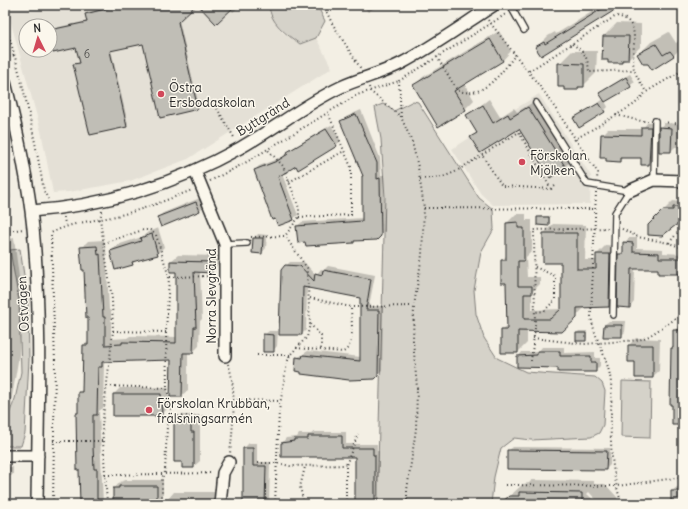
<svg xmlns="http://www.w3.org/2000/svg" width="688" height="509" viewBox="0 0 688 509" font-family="Delius,sans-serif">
<rect width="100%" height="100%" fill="#f3efe4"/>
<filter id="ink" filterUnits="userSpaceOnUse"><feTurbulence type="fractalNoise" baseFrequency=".025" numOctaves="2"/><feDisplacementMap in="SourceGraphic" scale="8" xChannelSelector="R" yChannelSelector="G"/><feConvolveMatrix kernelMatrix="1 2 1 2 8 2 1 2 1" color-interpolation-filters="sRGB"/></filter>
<g filter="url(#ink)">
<path fill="#e4e0d6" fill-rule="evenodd" d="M6 5H269V12L282 32 300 44 316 38 332 68 188 159 130 181 69 192 53 193 41 131ZM26 26H50V50H26Z
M539 94 591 176 590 204 493 205 481 194 452 149Z"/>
<path fill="#d5d2c9" stroke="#807e7a" d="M269 5H317L325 21 316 38 300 44C286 34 270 23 269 5Z
M413 101 418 102 479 198 493 209 494 229 481 252 474 290 476 314 484 338 497 358 526 372 595 377 602 383 605 391 603 425 599 433 591 437 531 440 514 438 501 448 494 477 491 504H377L385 197 381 139 375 107 383 104 394 111Z
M20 249 28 301 29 360 25 433 21 446H5V424L15 399 21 372 19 301 10 250Z
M622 381 651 382 650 438 621 437Z"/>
<path fill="#0003" d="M110 5H145V8L156 5H198L194 9 193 7 179 20 199 106 197 108 144 42 111 50 128 124 127 126 75 65 80 62 77 46 50 45V29L88 21 87 14 88 12 110 7Z
M199 5H241L233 12 231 9Z
M363 5H379L368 12Z
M603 5H621L542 55 537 47 548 36 555 32 556 34Z
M628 5H635L630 8Z
M617 23 641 24V46L628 59 622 62 604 36Z
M499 31 511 51 503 60 464 83 474 100 465 109 414 86 423 77Z
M669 32 676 43 683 38V46L673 56 649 63 638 55 651 42Z
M572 51H597L596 73 583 86 578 89 559 64Z
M630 74 635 82 605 101 608 107 604 111 574 119 604 99 601 93 605 89Z
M489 99 500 117 514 108 517 112 535 101 572 161 550 176 519 127 472 137 477 132 467 116Z
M361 110 380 158 381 175H384L385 231 377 239 356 240 354 242 297 226 302 222 363 218 364 175 342 121 346 117Z
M648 122H656L655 158 649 164 642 157H623L620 161 602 135 608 129H642Z
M664 123 683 124V147H675L671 151 660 128Z
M331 125 341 141 336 145 282 174 298 215 293 219 255 170 259 166 282 157 293 148Z
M5 155 11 198 5 203Z
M200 198 204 206 199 211 158 217 163 213Z
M683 198V224L649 225 673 201 679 202Z
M516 214H526V220H532V251L526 257 527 277H540V284L532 292V310L562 309V262L544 233 553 224 586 225 585 260H597V254L606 245 618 246V256L624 250V243L629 238H637V248L663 249V253L683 254V273L659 268H635L634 302 630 307 619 296 608 306 585 307 562 331 527 330V343L518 352 502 330 508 325 507 282 502 260 507 255V223Z
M540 216H550V223L548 225 538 218Z
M158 228 164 247 157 254 137 260 132 264 111 251 117 245 142 237 148 232Z
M258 234 267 235 266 248 262 253 254 239Z
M14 238 19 277 21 318 19 355 10 409 5 414V240Z
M104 240V249L106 248 109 310 111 311V339L127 338 130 336 177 337V271L171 261 178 255 218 256V265L211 272 200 271 202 319 200 321 199 346 193 352H188V390L181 396 172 359 107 361 104 364 103 408 99 411 103 504H81L79 393 83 389 84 345 89 341V317L81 248 88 241Z
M290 262H304L316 275 321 269 324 270 328 266 375 275 369 306H383L382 370 374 378 297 358 308 351 361 357V297L307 287 306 330 302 334 282 270Z
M609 321H626L625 332 621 336 604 325Z
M683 322V424H673L672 349 674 346V331Z
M269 331H278L277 346 273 351 264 335Z
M579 331H587V338L585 340 577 333Z
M636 338 660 339 659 371 652 377 629 345Z
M542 347H564V353L595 352V358H600V366L595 371 559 367 518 357 522 352H538Z
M168 387V408L161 415 114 394 120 388Z
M181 415H198V426H200V461L193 467 183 461H175V422Z
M314 432H346V444H377V451H379V504H356V456L282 443 286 438 297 437 299 434H311Z
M249 443H257V462H270L269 504H244V448Z
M513 447 610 448V465L606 469 508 451Z
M5 467H13V474L11 476H5Z
M126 480H163V497L157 503 114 504V489L120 482Z
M532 480 594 481V484H605L617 497 618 504H600L589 492 587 494 598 504H501L523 484 529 483Z
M677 487H683V504H672V491Z
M174 492H214V504H168V499Z"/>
<path fill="#c0beb6" stroke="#2b2b2b" d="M108 5H143V9L160 5H196L178 22 198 109 160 118 143 44 110 51 127 127 90 135 73 64 80 63 76 48 53 53 52 46H50V30L87 22 85 14 109 8Z
M198 5H236L216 24Z
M608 5H623L541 56 535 47 544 42 545 44Z
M603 36H629L628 60H622V63H608V60H602Z
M490 39 503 61 454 91 466 110 438 127 413 85Z
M656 44 663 55 670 51 674 56 652 70 648 64H643L637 54Z
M558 63 584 64V87H578V90H564V87H558Z
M626 77 631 87 605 102 599 93Z
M599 103 605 112 579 128 573 118Z
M483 105 493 123 508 114 510 118 528 107 566 168 550 178 519 129 480 153 470 137 477 133 466 115Z
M356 114 377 163V179L380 178 381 236 377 240 354 241V243L306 246 305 242 298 243 296 226 362 221V176H363L340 121Z
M641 127H651L649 165H641V158H620V162L606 161V158H600L601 134 641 135Z
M659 127 672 128 671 152H659Z
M326 129 337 146 298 170 296 166 278 177 294 220 278 226 275 219 272 220 254 170 277 161 288 154 287 152Z
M196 202 200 211 161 227 157 217Z
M673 207H683V225H676L662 236 648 235V225L663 210H673Z
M537 217H549V226L537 225Z
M518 222V228H524V261H518V286H532V294H524V319H550L561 309V263H543V233H577V269H596V254H610L609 307 577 308V318L562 332 518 331V353H501V330H507L506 283H501V260H506V223Z
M152 234 158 255 132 262 133 265 115 270 110 251 141 241 140 238Z
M253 238H263L262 254 252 253Z
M623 242 633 243V252L659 253V258H683V274H658V269H631L630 308 617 307 618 254H623Z
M97 246 98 255 100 254 103 317H105V345L122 344V342L176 343V272H170V261L212 262V273L194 272 196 327H194L193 353H183L182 397H170L171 360 102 362V367H98L97 415H93V447L94 469H97V504H80L79 470H77L76 413H78V392H82L83 345H88V318H86L84 270H82L80 247Z
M285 265 300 266 314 281 315 273 322 275 323 270 371 279 366 310H379L378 376 375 379 349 380 301 374V372L295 371 296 357 302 358 303 355 360 361V298L303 287 302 335H279L281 270Z
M604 325H622V337H603Z
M673 330H683L682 425H672V405H670L671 348H673Z
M576 333H586V341H576Z
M263 334 274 335V352H263Z
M628 345H653V378H635V362H628Z
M537 351H560V356H591V362H596V372H558V368L517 367V356L537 355Z
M113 394H161L162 416H113Z
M191 421V432H194V468H182V462H174V422Z
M308 436H342V448H373V455H375V504H355V457H281V443L294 441V439H308Z
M243 448H253V466H266L265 504H243Z
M507 450 607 451 606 470 507 469Z
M119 486H157V504H113V488H119Z
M671 491H681L683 504H671Z
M519 492 582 493V504H500L509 496H519Z"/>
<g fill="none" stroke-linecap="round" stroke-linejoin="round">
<g stroke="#2b2b2b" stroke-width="8">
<path id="lane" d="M510 5 524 30
M536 103 587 184 629 191 615 213 613 315
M654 180 655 121
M225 244 247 243"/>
</g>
<g stroke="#2b2b2b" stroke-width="14">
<path id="street" d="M5 82C17 129 28 179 33 228 42 320 38 412 37 504
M195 171 225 244V356
M629 191 654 180 683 181
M31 211C105 206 175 184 240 148 274 129 305 104 341 87 361 78 383 73 402 63 434 46 464 24 494 5
M5 456H38
M220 504 223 473 229 462"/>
</g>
<path stroke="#2b2b2b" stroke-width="2" stroke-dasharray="1 3" stroke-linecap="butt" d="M323 5 332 23 361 69
M488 20 545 93 598 173 597 178
M5 24C23 79 34 135 44 191L48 199
M572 44C584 51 588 57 589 72L634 70
M437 57 457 90C483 101 502 72 516 54
M5 58 15 55
M529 71 616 16C644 20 630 51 634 69 636 77 643 85 646 92
M369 87 370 91 400 116
M215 105 235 139
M616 115 641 121H648
M663 122 683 124
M574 140 635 104 646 92 683 70
M420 179 443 177 455 172 519 132 551 189 502 186 482 155
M210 181 245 163 357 95 399 81
M289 182 344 151
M551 189 555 186
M596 192 591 316C594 339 609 359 611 383 612 394 611 405 611 417 610 445 612 477 622 504
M424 208 594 209
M102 211 100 219 112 299 113 331 102 426 107 504
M64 217 65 225
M299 217 351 215V167L328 113
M622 229 638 237 669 243 683 248
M5 231 24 229
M251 237 285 236 299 217V208L283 166 268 150
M104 243 143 230H150L156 235 169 277 166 332 167 388 171 410 167 426 165 472 162 478V504
M669 243 678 232H683
M535 267 555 276V300L544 311 535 312
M170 277 215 276
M310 298 351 307 413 306
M310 324 321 336V350
M113 331 166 332
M533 338 584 344 639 340 649 336 683 314
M296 348 343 352C356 346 351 320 351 307
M257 355H290
M531 361 535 328 534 230 608 228
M228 364C237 387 233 429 230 453
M107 386 167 388
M233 400 280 401
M170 416 232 417
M53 441H102
M258 463H277L290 466 346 465
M105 475 213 473
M506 485 617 486 683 477
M53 504 55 363 51 233C72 222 94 221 116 216 142 210 167 200 192 190
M275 504 279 411 287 363 290 355 307 337 310 324 307 268 285 236
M304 504 300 487 305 467
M346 504V465L358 434
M407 504V490L416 429 417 388 413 340 414 306 422 255 424 208 418 167 412 142 401 117 399 81 506 14"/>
<use href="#lane" stroke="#fbf7ec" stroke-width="5.5"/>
<use href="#street" stroke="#fbf7ec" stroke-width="11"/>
</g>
</g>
<g fill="#d1495b" stroke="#fbf7ec" stroke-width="1.5">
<circle cx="161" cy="94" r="4"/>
<circle cx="522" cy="162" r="4"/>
<circle cx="149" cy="410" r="4"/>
</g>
<g text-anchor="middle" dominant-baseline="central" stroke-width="3" stroke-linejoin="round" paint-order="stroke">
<g font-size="11" fill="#50504e">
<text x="87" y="54">6</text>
</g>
<g font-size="13" fill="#2b2b2b" stroke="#fbf7ec" text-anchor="start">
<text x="169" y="87">Östra<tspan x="169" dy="15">Ersbodaskolan</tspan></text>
<text x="530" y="155">Förskolan<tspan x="530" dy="15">Mjölken</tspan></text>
<text x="157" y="403">Förskolan Krubban,<tspan x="157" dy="15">frälsningsarmén</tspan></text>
</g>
<g font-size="13" fill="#2b2b2b" stroke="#fbf7ec">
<text transform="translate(263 117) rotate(-32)">Byttgränd</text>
<text transform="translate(211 296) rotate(-90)">Norra Slevgränd</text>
<text transform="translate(23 304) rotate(-93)">Ostvägen</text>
</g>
</g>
<rect width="688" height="509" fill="none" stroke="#fbf7ec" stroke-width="20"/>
<rect x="10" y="10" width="668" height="489" fill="none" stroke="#2b2b2b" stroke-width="1.5" filter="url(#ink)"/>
<g transform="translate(38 38) rotate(355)"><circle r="19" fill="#fbf7ec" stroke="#a8a59f"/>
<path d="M0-3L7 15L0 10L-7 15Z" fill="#d1495b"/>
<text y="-6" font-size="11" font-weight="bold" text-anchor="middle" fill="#2b2b2b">N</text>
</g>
</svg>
